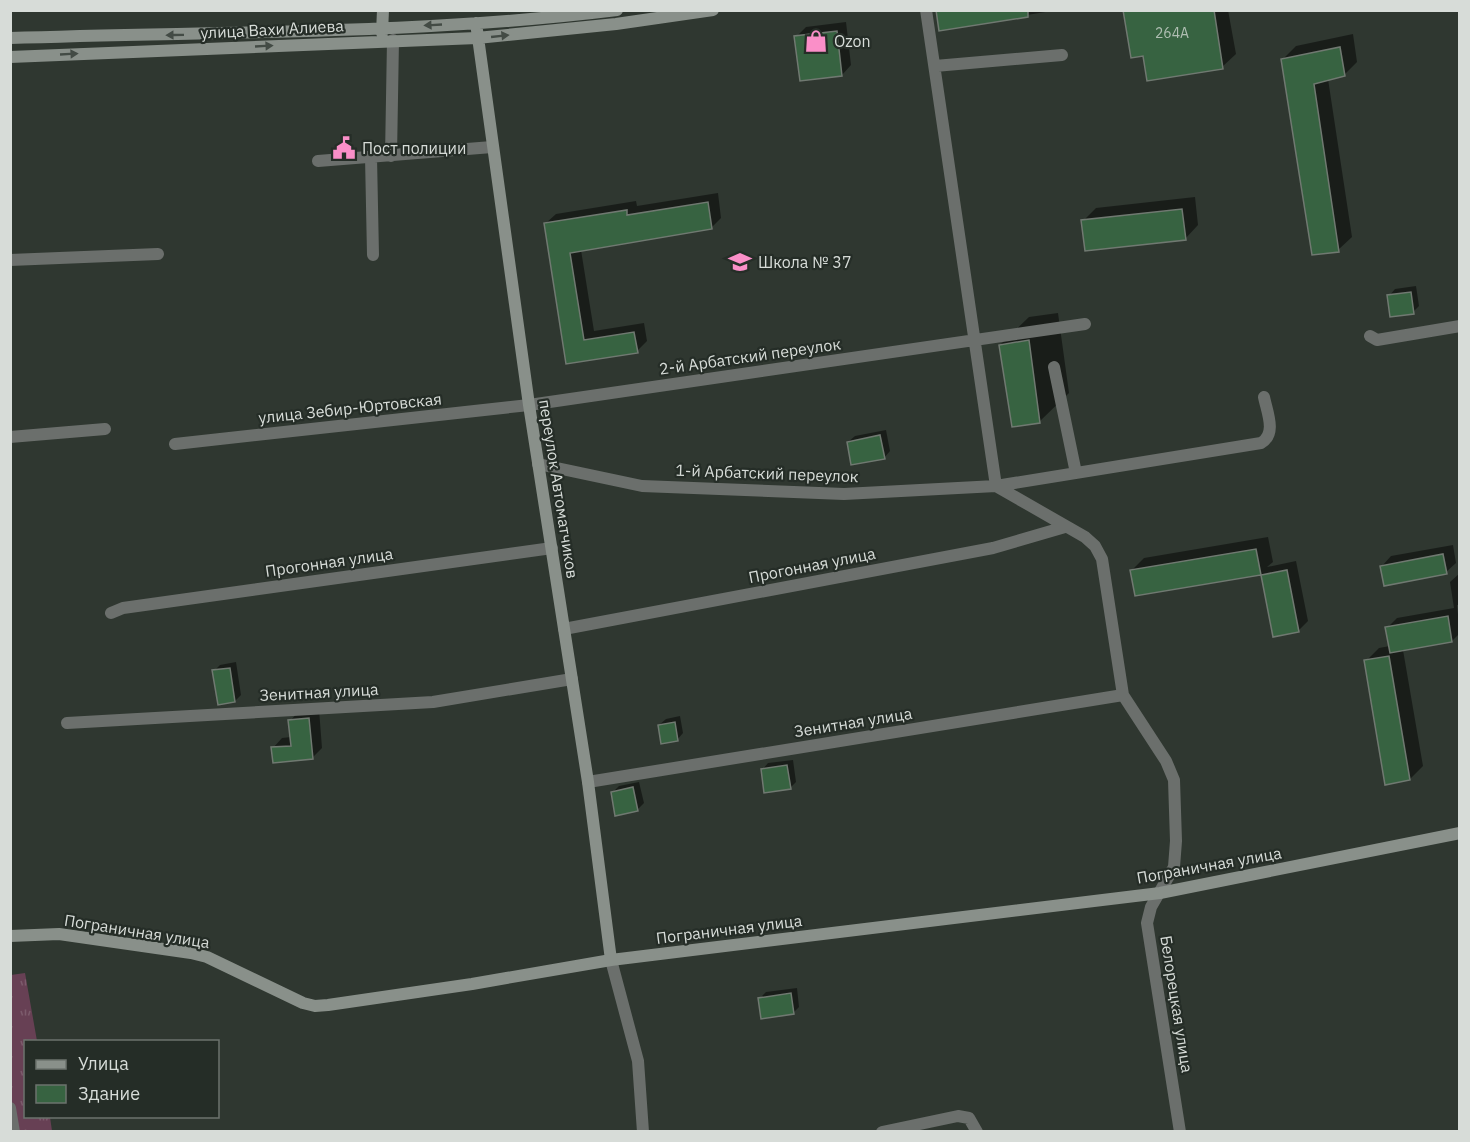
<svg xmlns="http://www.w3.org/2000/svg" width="1470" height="1142" viewBox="0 0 1470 1142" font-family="'IBM Plex Sans',sans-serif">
<defs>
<pattern id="grass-tufts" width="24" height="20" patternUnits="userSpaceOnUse" patternTransform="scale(1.5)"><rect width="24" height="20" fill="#674054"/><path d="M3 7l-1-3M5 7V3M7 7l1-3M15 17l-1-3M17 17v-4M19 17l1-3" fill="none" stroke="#7c5b6c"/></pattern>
</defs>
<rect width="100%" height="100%" fill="#2f3730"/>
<path fill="url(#grass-tufts)" d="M25 973 37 1041 26 1042V1116L50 1117 52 1131 11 1132V975Z"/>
<path fill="#0007" d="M937 10H1058L940 29Z
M1124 10H1228L1236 54 1222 67 1144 55Z
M846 22 851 65 842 75 796 37 806 27Z
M1353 34 1357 62 1344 75 1328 79 1352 237 1338 250 1283 59 1296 46Z
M718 193 721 218 712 227 581 250 594 331 644 323 647 341 637 351 568 362 546 223 556 214 636 201 637 206Z
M1195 197 1198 225 1185 239 1083 221 1096 208Z
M1416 286 1419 306 1413 312 1389 296 1395 289Z
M1058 313 1069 393 1040 421 1000 345 1029 317Z
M886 430 890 451 884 458 848 442 855 436Z
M1268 537 1273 562 1267 567 1296 561 1308 621 1298 631 1274 636 1262 574 1136 594 1132 570 1144 558Z
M1453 545 1456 563 1446 572 1382 566 1391 556Z
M1460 573V605H1457L1460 633 1452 641 1403 650 1423 766 1410 779 1366 661 1379 648 1390 646 1387 628 1397 618 1454 608 1450 582Z
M236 662 241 695 235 701 214 671 220 665Z
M319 709 322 748 312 758 273 748 282 738 291 737 290 721 299 711Z
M680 716 683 733 677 740 659 725 666 719Z
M793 760 796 782 790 788 762 770 768 763Z
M639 782 644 803 637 810 612 793 619 786Z
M797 988 799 1007 793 1013 759 999 766 992Z"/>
<path fill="#376341" stroke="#707971" stroke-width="1.5" d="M936 10H1028V17L939 31Z
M1123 10H1214L1223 69 1147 81 1143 56 1131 58Z
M837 31 842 76 800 81 794 36Z
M1340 47 1345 76 1314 84 1339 252 1312 255 1281 59Z
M708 202 712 229 570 253 584 340 634 332 638 353 566 364 544 223 627 210V215Z
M1182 209 1186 240 1085 251 1081 220Z
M1411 292 1414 314 1390 317 1387 295Z
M1029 340 1040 423 1012 427 999 345Z
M880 435 885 459 851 465 847 442Z
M1256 549 1261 575 1135 596 1130 570Z
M1443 554 1447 574 1384 586 1380 566Z
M1287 570 1299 632 1273 637 1261 575Z
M1448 616 1452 642 1390 653 1385 627Z
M1389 656 1410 780 1385 785 1364 660Z
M230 668 235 702 218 705 212 670Z
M309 718 313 759 273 763 271 747 291 746 288 720Z
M675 722 678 741 661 744 658 725Z
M787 765 791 789 764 793 761 769Z
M633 787 638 811 615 816 611 792Z
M791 993 794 1014 761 1019 758 998Z"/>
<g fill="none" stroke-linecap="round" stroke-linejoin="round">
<path stroke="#6b6f6c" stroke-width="12" d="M926 10 996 486
M935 66 1062 55
M391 156 393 40
M371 157 373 255
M318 161 492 147
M10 260 158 254
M1370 336 1377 340 1460 326
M1054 367 1076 473
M10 437 105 429
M175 444 529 405 1085 324
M538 464 642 486 844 494 996 486 1261 443C1277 434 1267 412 1264 397
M996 486 1085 537 1095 546 1102 559 1123 695 1166 761 1174 780 1176 841 1174 867 1151 907 1147 923 1180 1132
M111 613 123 608 552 548
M564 629 993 548 1065 527
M67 723 433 702 572 679
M588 782 1123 695
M611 960 638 1061 643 1132
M10 1108 14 1132
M882 1132 958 1116 969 1118 977 1132"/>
<path stroke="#89908a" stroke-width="12" d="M476 23 529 405 588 782 611 960
M382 33 383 10
M10 38C213 31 416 35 617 10
M10 57 477 38 616 24 713 10
M10 936 59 934 191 953 207 957 303 1003 315 1006 328 1005 472 984 611 960 1160 893 1460 833"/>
</g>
<defs><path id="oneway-solid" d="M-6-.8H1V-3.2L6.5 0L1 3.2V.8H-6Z" transform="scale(1.5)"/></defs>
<g fill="#434b45">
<use href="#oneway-solid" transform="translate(433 25) rotate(177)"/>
<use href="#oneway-solid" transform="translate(175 35) rotate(179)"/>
<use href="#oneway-solid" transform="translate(500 36) rotate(-6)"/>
<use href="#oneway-solid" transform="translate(264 46) rotate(-3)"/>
<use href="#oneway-solid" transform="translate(69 54) rotate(-3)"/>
</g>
<defs>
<g id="shop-bare" transform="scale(1.8)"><path d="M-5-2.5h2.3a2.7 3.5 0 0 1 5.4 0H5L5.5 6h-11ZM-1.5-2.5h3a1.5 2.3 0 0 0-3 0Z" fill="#fa8fc8" stroke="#252d27" stroke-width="2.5" paint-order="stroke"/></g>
<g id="civic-bare" transform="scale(1.8)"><path d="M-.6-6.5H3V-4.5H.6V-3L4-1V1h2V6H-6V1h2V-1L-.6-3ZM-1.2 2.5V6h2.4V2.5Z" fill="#fa8fc8" stroke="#252d27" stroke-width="2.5" paint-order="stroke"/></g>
<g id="school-bare" transform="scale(1.8)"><path d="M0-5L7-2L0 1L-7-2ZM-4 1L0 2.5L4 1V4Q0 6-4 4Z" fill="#fa8fc8" stroke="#252d27" stroke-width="2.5" paint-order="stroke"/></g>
</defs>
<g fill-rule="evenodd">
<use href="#shop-bare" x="816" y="41"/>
<use href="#civic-bare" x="344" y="148"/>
<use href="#school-bare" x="740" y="262"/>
</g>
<g text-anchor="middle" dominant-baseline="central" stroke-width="4.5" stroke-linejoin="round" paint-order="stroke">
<g font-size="14" fill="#afbeb2">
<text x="1172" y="33">264А</text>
</g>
<g font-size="16" fill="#d7dcd8" stroke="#252d27">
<text transform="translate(272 29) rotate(-3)">улица Вахи Алиева</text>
<text transform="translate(750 356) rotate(-8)">2-й Арбатский переулок</text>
<text transform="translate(350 408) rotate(-6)">улица Зебир-Юртовская</text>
<text transform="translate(767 473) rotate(2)">1-й Арбатский переулок</text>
<text transform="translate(559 489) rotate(81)">переулок Автоматчиков</text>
<text transform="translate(329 562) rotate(-8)">Прогонная улица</text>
<text transform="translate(812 565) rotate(-11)">Прогонная улица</text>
<text transform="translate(319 692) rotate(-3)">Зенитная улица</text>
<text transform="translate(853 722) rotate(-9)">Зенитная улица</text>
<text transform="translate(1209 865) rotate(-10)">Пограничная улица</text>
<text transform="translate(729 929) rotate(-7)">Пограничная улица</text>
<text transform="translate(137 931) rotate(9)">Пограничная улица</text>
<text transform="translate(1177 1004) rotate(81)">Белорецкая улица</text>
</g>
<g font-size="16" fill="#d7dcd8" stroke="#252d27" text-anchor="start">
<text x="834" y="41">Ozon</text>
<text x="362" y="148">Пост полиции</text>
<text x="758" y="262">Школа № 37</text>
</g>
</g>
<rect width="1470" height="1142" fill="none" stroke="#d7dcd8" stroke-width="24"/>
<rect x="24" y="1040" width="195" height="78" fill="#252d27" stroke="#6c736e" stroke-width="1.5"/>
<rect x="36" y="1060" width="30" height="9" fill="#89908a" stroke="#6c736e" stroke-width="1.5"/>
<text x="78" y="1070" font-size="18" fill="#d7dcd8">Улица</text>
<rect x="36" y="1085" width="30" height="18" fill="#376341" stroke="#6c736e" stroke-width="1.5"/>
<text x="78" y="1100" font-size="18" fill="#d7dcd8">Здание</text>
</svg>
